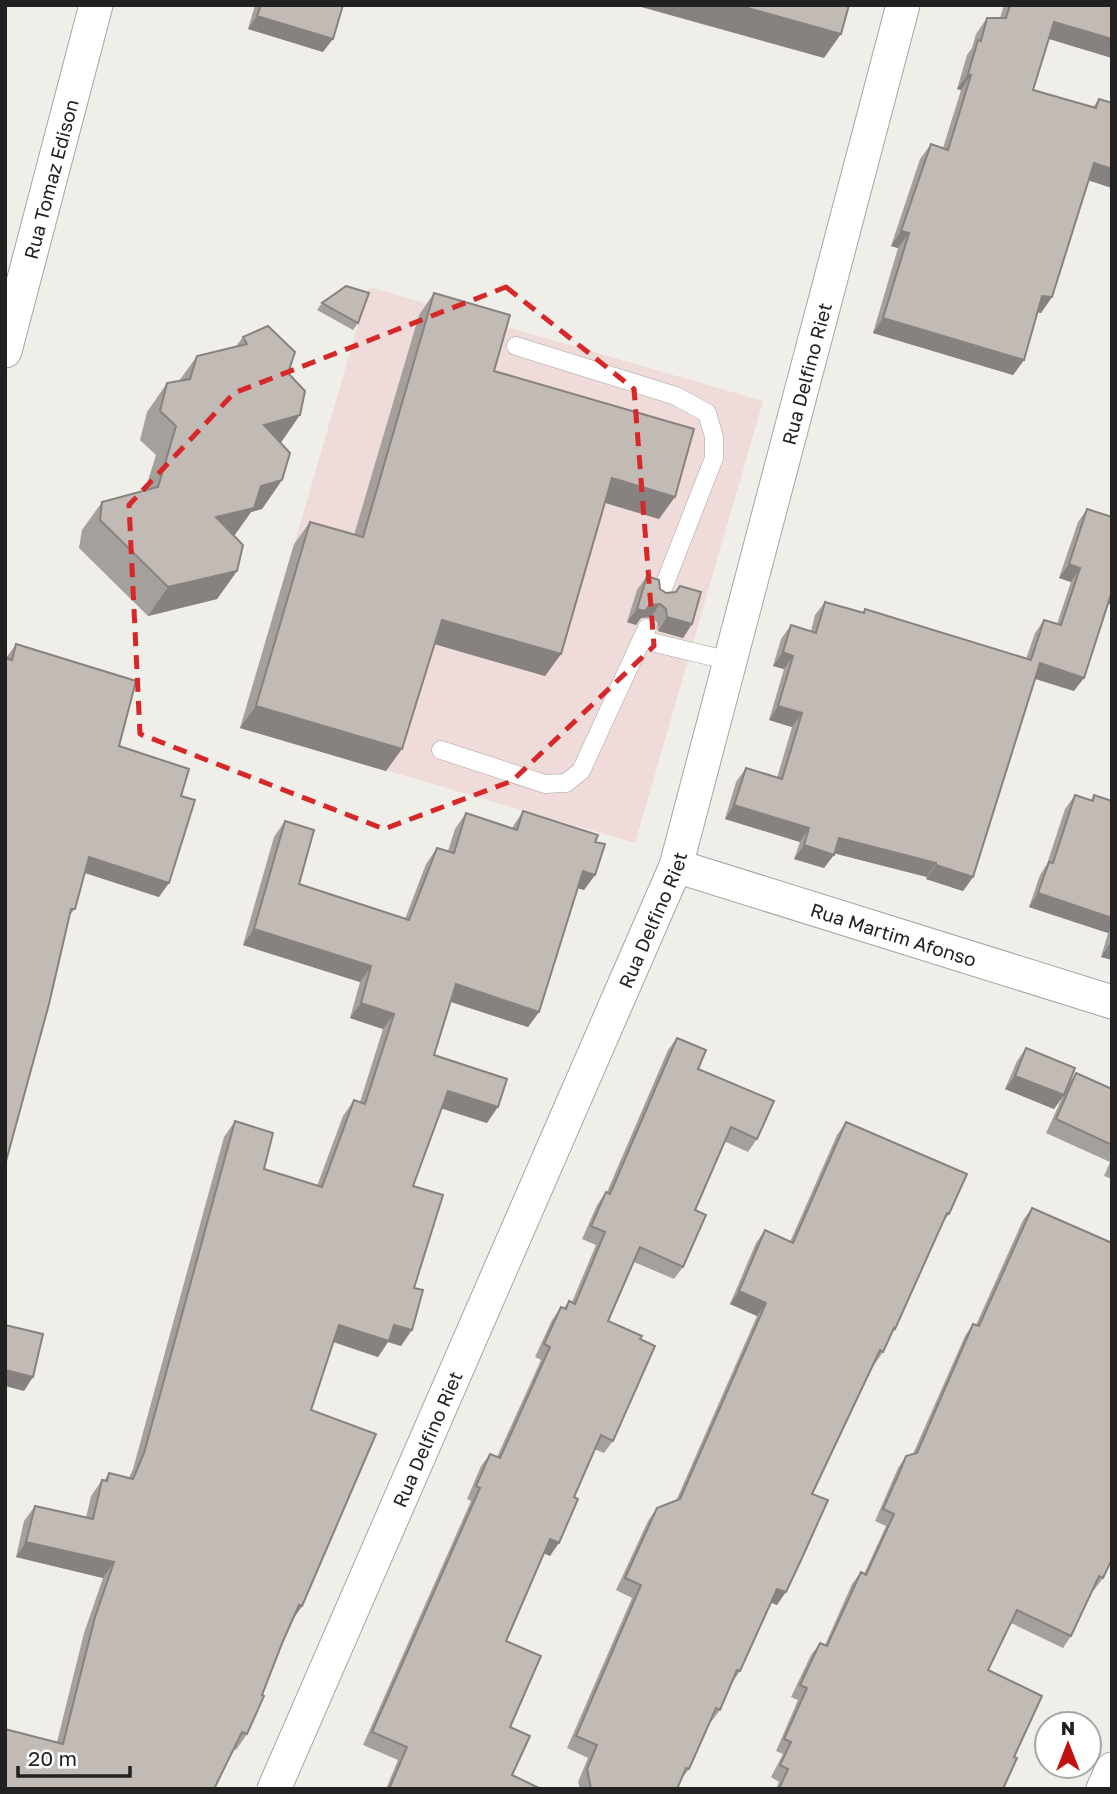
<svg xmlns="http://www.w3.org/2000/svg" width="1117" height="1794" viewBox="0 0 1117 1794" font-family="'Golos Text',sans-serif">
<rect width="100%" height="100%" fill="#f0eee8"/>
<path fill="#efdbd9" d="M369 287 763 401 635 843 241 728Z"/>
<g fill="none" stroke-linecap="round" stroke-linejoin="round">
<g stroke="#a5a5a5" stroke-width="19">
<path id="lane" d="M516 346 676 396 707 413 714 437V458L660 596
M643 640 730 661
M441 750 545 784 566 783 581 771 647 628"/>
</g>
<g stroke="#a5a5a5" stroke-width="35">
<g id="street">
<path id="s1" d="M5 351 96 5"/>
<path id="s2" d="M676 866 1112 1002"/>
<path id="s3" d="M274 1789 676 866 903 5"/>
<path d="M1103 1789 1112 1769"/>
</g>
</g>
<use href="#lane" stroke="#fff" stroke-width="18"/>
<use href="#street" stroke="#fff" stroke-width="33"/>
</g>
<path fill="#a6a09c" d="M255 5H343L323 52 248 29Z
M1004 5H1112V58L1049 39 1033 90 1093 107 1099 99 1112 103V188L1089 180 1052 297 1041 313 1038 312 1024 360 1013 375 873 333 898 248 891 246 920 159 931 144 943 148 961 90 957 89 967 55 972 48 976 34 987 18H1000Z
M434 293 494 371 659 519 605 503 561 654 545 676 435 644 386 771 240 728 294 544 310 522 354 535 419 315Z
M322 303 358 323 353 330 317 310Z
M243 337 288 373 281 443 282 480 262 509 251 512 234 536 237 571 217 599 148 616 79 548 82 530 102 502 145 490 156 455 140 440 147 412 167 383 179 381 197 356 236 346Z
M1087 509 1112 605 1108 603 1074 691 1035 679 973 877 963 891 926 879 927 877 834 853 824 868 794 859 800 842 725 819 736 782 746 768 777 778 792 727 769 720 784 669 773 666 781 639 791 625 811 631 815 615 825 602 862 613 865 609 1026 659 1035 633 1044 620 1057 624 1071 582 1059 578 1078 522Z
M647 576 692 624 683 638 658 631 657 622 651 617 641 618 636 625 627 622 637 590Z
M16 644 119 746 181 796 159 897 85 873 75 909 69 916 6 658Z
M1075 795 1091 800 1094 795 1112 801V960L1101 957 1108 933 1029 907 1040 875 1047 864 1065 809Z
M523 811 595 842V875L584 890 578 888 539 1012 528 1027 451 1002 434 1055 487 1123 441 1108 413 1186 414 1288 401 1346 388 1342 378 1357 333 1342 311 1410 302 1606 291 1621 283 1641 247 1734 236 1750 233 1748 214 1789 57 1742 84 1633 103 1578 16 1557 24 1521 35 1506 86 1518 91 1496 102 1480 104 1481 109 1473 129 1478 133 1469 224 1137 235 1121 264 1169 317 1186 343 1116 354 1100 360 1102 383 1029 350 1018 360 982 243 945 274 837 285 821 299 884 405 919 426 864 437 848 448 851 455 829 466 813 512 828Z
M677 1038 698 1069 757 1139 748 1152 724 1141 695 1210 683 1267 674 1279 634 1262 608 1321 613 1441 604 1453 594 1449 574 1497 550 1556 544 1553 506 1641 512 1775 541 1789H386L398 1760 363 1745 471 1501 467 1499 481 1466 490 1454 497 1457 541 1360 535 1357 552 1320 561 1307 564 1308 569 1301 572 1302 596 1245 582 1239 597 1205 606 1192H607L668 1050Z
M1026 1048 1068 1084 1076 1073 1112 1089V1179L1104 1176 1110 1162 1046 1133 1062 1098 1054 1109 1005 1089 1017 1061Z
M846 1122 949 1214 942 1223 895 1329 890 1336 883 1352 874 1365 873 1364 812 1494 777 1605 771 1603 740 1671 731 1684 720 1710 711 1722H710L689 1769 679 1782 677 1789H580L578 1782 588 1758 567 1748 632 1598 616 1590 648 1521 657 1508 676 1501 757 1316 730 1304 756 1243 765 1230 790 1242 837 1135Z
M1032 1208 1103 1578 1094 1590 1093 1589 1071 1636 1063 1648 1011 1623 988 1670 1014 1757 1003 1789H776L779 1782 771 1777 783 1754 776 1751 798 1700 791 1697 811 1655 820 1643 825 1645 852 1584 861 1572 864 1574 886 1526 875 1521 898 1468 906 1456 913 1454 965 1336 973 1324 976 1325 1023 1220Z"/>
<path fill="#87827f" d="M634 5H737L841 34 824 58Z
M257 16 333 39 323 52 248 29Z
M1054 22 1112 39V58L1043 37Z
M968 74 971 75 961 90 957 89Z
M1094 163 1112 169V188L1084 179Z
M901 231 909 233 898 248 891 246Z
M1042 296 1052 297 1041 313 1032 311Z
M883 318 1024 360 1013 375 873 333Z
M300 415 280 444 264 425Z
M612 478 675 497 659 519 596 500Z
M282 480 262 509 251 512 234 536 216 517 261 486Z
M1069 564 1080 568 1071 582 1059 578Z
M237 571 217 599 148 616 168 587Z
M1112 589V605L1103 602Z
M660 604 651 617 641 618 636 625 627 622 637 609 650 605Z
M667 617 692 624 683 638 658 631Z
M442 620 561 654 545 676 427 642Z
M783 652 793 656 784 669 773 666Z
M1040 663 1084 678 1074 691 1030 677Z
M256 706 402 749 386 771 240 728Z
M778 706 802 713 792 727 769 720Z
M734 805 809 828 800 842 725 819Z
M839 838 936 863 927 877 829 852Z
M804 845 834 855 824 868 794 859Z
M89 857 169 883 159 897 79 871Z
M936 865 973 877 963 891 926 879Z
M583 871 595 875 584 890 572 887Z
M1038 893 1112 918V928L1108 933 1029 907Z
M254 929 371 966 360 982 243 945Z
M1110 943 1112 944V960L1101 957Z
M456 984 539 1012 528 1027 445 1000Z
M361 1003 394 1014 383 1029 350 1018Z
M1015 1076 1064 1095 1054 1109 1005 1089Z
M448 1091 498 1107 487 1123 437 1107Z
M739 1291 766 1303 757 1316 730 1304Z
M339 1325H394L412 1330 401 1346 388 1342 378 1357 328 1340Z
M5 1370 33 1377 24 1391 5 1386Z
M550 1539 559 1543 550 1556 541 1552Z
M26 1542 114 1562 103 1578 16 1557Z
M777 1589 786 1592 777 1605 768 1601Z
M299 1605 302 1606 291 1622Z"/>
<path fill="#c1bab5" stroke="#87827f" stroke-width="2" d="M261 5H343L333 39 257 16Z
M737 5H849L841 34Z
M1010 5H1112V39L1054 22 1033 90 1096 108 1099 99 1112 103V169L1094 163 1052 297 1042 296 1024 360 883 318 909 233 901 231 931 144 948 150 971 75 968 74 978 40 981 41 987 18H1006Z
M346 286 369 293 358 323 322 303Z
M434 293 510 315 494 371 694 429 675 497 612 478 561 654 442 620 402 749 256 706 310 522 363 537Z
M268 326 295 352 288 373 305 391 300 415 264 425 290 453 282 480 261 486 254 508 216 517 243 545 237 571 168 587 100 520 102 502 158 487 176 426 160 411 167 383 190 379 197 356 247 344 243 337Z
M1087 509 1112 517V591L1084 678 1040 663 973 877 936 865V863L839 838 834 855 804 845 809 828 734 805 746 768 782 779 802 713 778 706 793 656 783 652 791 625 816 633 825 602 864 613 865 609 1031 660 1044 620 1061 625 1080 568 1069 564Z
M647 576 659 580 660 589 666 593 676 592 680 586 701 592 692 624 667 617 666 609 660 604 650 605 645 611 637 609Z
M16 644 136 681 119 746 189 769 181 796 195 800 169 883 89 857 75 909H71L49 1004 5 1165V658L12 660Z
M1075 795 1093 801 1094 795 1112 801V918L1038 893 1049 862 1053 863Z
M523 811 598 835 595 842 605 844 595 875 583 871 539 1012 456 984 434 1055 507 1079 498 1107 448 1091 413 1186 443 1195 414 1288 423 1290 412 1330 394 1325 389 1341 339 1325 311 1410 376 1434 302 1606 299 1605 283 1641 262 1695 264 1696 247 1734 242 1732 214 1789H5V1729L63 1744 95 1617 114 1562 26 1542 35 1506 93 1519 102 1480 107 1481 109 1473 133 1479 144 1453 235 1121 273 1133 264 1169 322 1187 354 1100 365 1104 394 1014 361 1003 371 966 254 929 285 821 314 830 299 884 409 920 437 848 454 853 466 813 517 830Z
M677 1038 706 1050 698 1069 774 1101 757 1139 731 1127 695 1210 706 1215 683 1267 640 1247 608 1321 642 1336 640 1339 655 1346 613 1441 601 1435 574 1497 578 1499 559 1543 550 1539 506 1641 541 1656 510 1727 530 1736 512 1775 541 1789H389L407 1747 372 1732 480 1488 476 1486 490 1454 500 1458 550 1347 544 1344 561 1307 566 1309 569 1301 575 1304 605 1232 591 1226 606 1192 610 1194Z
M1026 1048 1075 1068 1064 1095 1015 1076Z
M1076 1073 1112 1089V1145L1056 1119Z
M846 1122 967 1174 949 1214 947 1213 895 1329 894 1328 883 1352 880 1350 812 1494 828 1500 802 1558 786 1592 777 1589 740 1671 737 1670 720 1710 716 1708 689 1769 686 1768 677 1789H591L587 1769 597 1745 576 1736 641 1585 625 1578 657 1508 680 1499 766 1303 739 1291 765 1230 793 1243Z
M1032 1208 1112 1243V1559L1103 1578 1099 1576 1071 1636 1017 1610 988 1670 1042 1696 1014 1757 1017 1758 1003 1789H779L788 1769 780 1765 791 1742 784 1739 807 1688 800 1685 820 1643 827 1646 861 1572 866 1575 894 1514 883 1509 900 1471 906 1456 917 1453 973 1324 979 1326Z
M5 1325 43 1334 33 1377 5 1370Z"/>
<path fill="none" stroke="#d62828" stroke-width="5" stroke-dasharray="14 9" stroke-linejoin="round" d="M506 287 634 389 654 646 512 781 384 829 140 734 129 505 234 393Z"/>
<g text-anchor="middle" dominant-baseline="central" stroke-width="6" stroke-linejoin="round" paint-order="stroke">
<g font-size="19" fill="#212121" stroke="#fff">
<text stroke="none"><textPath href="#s1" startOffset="178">Rua Tomaz Edison</textPath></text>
<text stroke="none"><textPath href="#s3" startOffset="1516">Rua Delfino Riet</textPath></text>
<text stroke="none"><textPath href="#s3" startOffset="948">Rua Delfino Riet</textPath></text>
<text stroke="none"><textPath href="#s2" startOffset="228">Rua Martim Afonso</textPath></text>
<text stroke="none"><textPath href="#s3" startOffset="382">Rua Delfino Riet</textPath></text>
</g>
</g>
<rect width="1117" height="1794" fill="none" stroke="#212121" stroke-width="14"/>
<g transform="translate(1068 1745)"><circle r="33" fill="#ffffff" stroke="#a6a6a6" stroke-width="2"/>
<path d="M0-5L12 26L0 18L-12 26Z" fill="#c21210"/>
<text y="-10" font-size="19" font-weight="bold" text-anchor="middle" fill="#212121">N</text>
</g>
<path d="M18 1766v10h112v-10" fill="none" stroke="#212121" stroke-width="3.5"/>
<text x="28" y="1766" font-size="21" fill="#212121" stroke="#ffffff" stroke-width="5" paint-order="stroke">20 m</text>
</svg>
